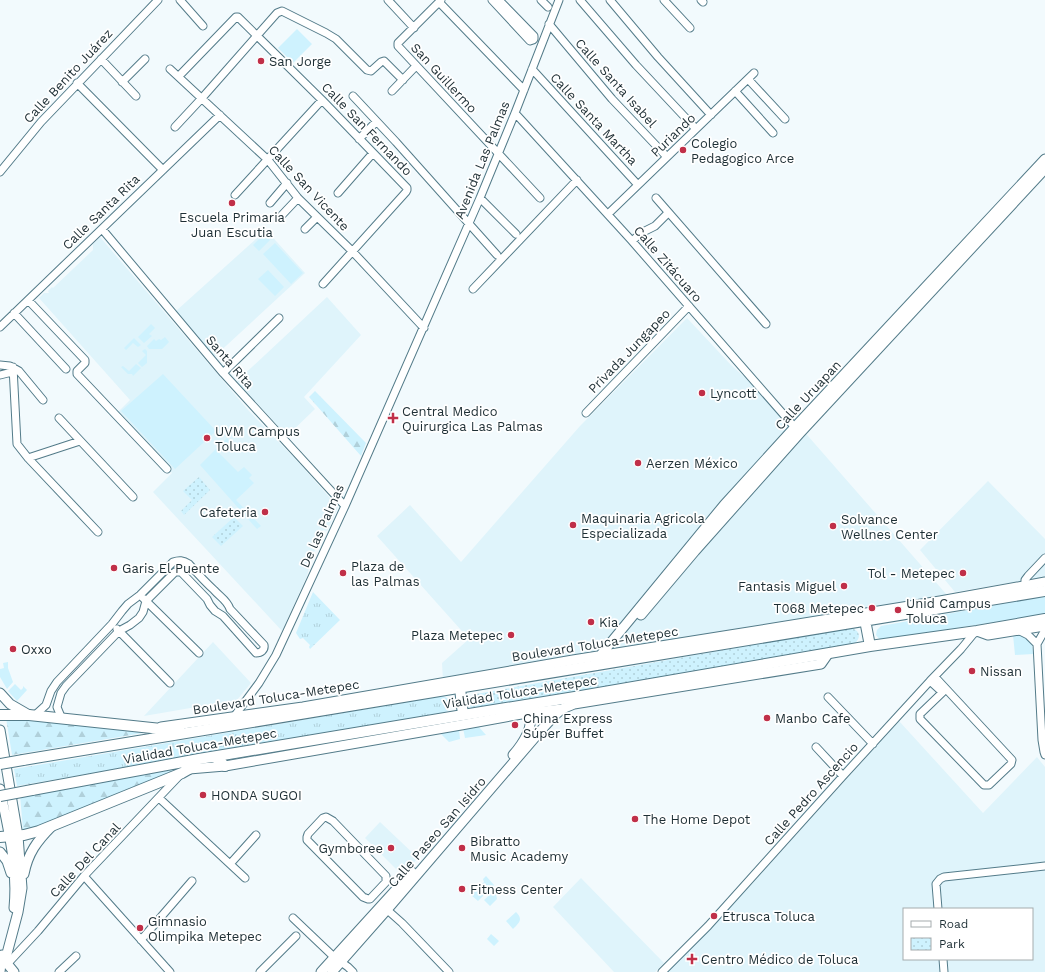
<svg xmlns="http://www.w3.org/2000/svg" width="1045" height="972" viewBox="0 0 1045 972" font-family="'Work Sans',sans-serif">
<defs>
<pattern id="grass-tufts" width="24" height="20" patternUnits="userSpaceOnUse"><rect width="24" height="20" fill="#cef2fe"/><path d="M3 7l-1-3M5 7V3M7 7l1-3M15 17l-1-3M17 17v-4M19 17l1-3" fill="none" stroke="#b0d0da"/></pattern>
<pattern id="forest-firs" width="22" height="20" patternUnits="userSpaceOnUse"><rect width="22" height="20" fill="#cef2fe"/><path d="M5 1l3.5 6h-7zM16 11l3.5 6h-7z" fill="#b0d0da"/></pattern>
<pattern id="park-dots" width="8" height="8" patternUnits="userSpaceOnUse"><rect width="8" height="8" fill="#cef2fe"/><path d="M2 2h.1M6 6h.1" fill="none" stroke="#b0d0da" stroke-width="1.8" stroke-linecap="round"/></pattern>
</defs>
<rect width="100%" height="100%" fill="#f2fafd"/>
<path fill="#dff4fb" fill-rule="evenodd" d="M266 230 305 273 214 357 176 311Z
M100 237 249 411 299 463 338 507 327 531 323 530 321 533 318 540 321 543 313 553 307 576 282 631 153 492 172 473 117 413 130 400 39 298 44 293H49L48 291 52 287 53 288 93 250V244Z
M327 297 361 335 304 397 315 409 287 436 237 381Z
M687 318 731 365 801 428 947 595 588 654 443 681 442 663 469 639 377 536 410 505 461 562 580 426Z
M988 481 1045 539V577L955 592 920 550Z
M213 642 251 683 237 700 144 716Z
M899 721 983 813 1037 757 1045 767V972H667L750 886ZM904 909H1032V959H904Z
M380 822 418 858 402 875 365 838Z
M581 878 664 963 655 972H614L553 907Z"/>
<path fill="url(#grass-tufts)" d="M313 592 340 620 310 649 309 647 310 645 303 638 300 639 296 633Z
M443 696 447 698 451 702 450 708 446 712 17 786 14 769Z"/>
<path fill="url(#forest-firs)" d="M315 391 366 443 361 456 309 397Z
M12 717 155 731 12 755 6 718Z
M179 768 37 828 23 830 20 795Z"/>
<path fill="url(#park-dots)" d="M199 477 210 490 184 515 181 511 192 500 183 491Z
M234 517 243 526 221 546 212 537Z
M848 628C859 628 863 637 854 644L479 710C477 709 475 710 473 709 465 704 470 696 476 694Z"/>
<path fill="#cef2fe" d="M297 29 312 44 293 63 278 48Z
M264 234 270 240 259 251 253 245Z
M275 243 303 273 291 284 263 254Z
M268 270 284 287 275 296 258 279Z
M151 324 155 328 149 334 152 336 144 343 138 337Z
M165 337 169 342 162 349H149L147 346 154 339 156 341 159 339 161 340Z
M134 338 141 345 138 347 133 343 126 350 124 348Z
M145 349 147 351V363L142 367 138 363 146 355 142 351Z
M136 364 141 368 133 376 132 374H128L121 367 123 366 129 371Z
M163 374 216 431 175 469 121 411Z
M227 438 230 442 219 453 238 472 244 467 252 475 249 478 254 483 236 500 261 526 257 529 200 465Z
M1045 596V614L937 631 885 642 880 640 876 635 877 630 881 626Z
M1013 635C1028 634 1033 641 1033 654L1015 655Z
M8 662V668L13 682 7 689 0 677V669L4 668 3 663Z
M15 684 21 690 23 688V686L27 690 17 701 8 691Z
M478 726 486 735 465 738 463 728Z
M459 729 460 739 449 742 439 732Z
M486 876 494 885 478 901 471 895 484 882 483 879Z
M495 890 497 899 490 906 484 900Z
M516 912C523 919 520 922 513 929L506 921Z
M491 934 499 941 494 946 487 939Z"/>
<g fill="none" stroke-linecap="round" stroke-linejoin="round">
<g stroke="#537b89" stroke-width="9">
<path id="minor" d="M180 0 203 26
M388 0 414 28
M441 0 398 43V46L540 198
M492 0 530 41 533 40 534 39V36L499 0
M541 0 548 7
M580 0 636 65 696 129
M610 0 658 57 711 115
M664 0 690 28
M701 0 703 2
M439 2 524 90
M549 24 612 99 667 157
M101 59 136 96
M170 69 268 160 298 198 352 251 424 328
M532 69 638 185
M179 76 236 17H238L322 100 407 188V190L406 192 323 284
M748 79 785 119
M122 82 145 59
M77 83 163 170
M392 91 416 66
M735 91 773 133
M353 96 396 142 497 255
M515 113 632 241 798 431
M175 127 202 98 277 13 282 11 326 33 336 39 367 70 371 71 381 62 384 61 403 80
M359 139 376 122
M0 172 41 122 158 0
M338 193 373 153
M235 195 322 100
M480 198 516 234
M656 198 766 324
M270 203 287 183
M608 214 754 73
M281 216 298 198
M102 229 223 373 345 506
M305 229 317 217
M632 241 641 233 655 226 668 213
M473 289 577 180
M28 300 85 360V363L77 371V374L167 469
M14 313 66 369
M0 327 220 115
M0 365 10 366 19 371 43 400
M13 367 17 444 28 458 98 532
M223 373 279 318
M0 375 16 371
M586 413 689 306
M59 418 133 497
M28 458 80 441
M1025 590V580L1028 576 1045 558
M143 598 199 653
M117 629 170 683
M1045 630 1037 644 1042 740 1044 752 1045 755
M1020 631 1028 635 1037 644
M935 677 1012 760 1011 764 989 785H984L983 784 920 719V714L946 689
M930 681 942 692
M828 697 873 744
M34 716 46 705 51 691 57 682 112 624 122 611 128 604 140 595 173 562C179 560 183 560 189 564 197 573 205 582 214 590 220 597 227 600 230 609L264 645C265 650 261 653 256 653L223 616 215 611 210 605 207 599 183 574 181 572H175L146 601 143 612 139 618 130 625 119 631 66 686 61 693 57 707 62 719
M233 718 259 683 276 655 345 506 480 198 515 113 559 0
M816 747 843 776
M159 798 245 878
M326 817 333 821 386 876V882L370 899H368L363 897 307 840V837L308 834 323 818Z
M230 864 256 835
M84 876 170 972
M384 907 402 923 449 972
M938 909 936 884 940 879 944 877 1045 866
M293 918 334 957 348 967 353 972
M141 940 192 881
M943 959 944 972
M2 960 7 962 10 961 38 931 84 876 181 774
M59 972 76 956
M260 972 296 936
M662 972 708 926 843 776 930 681 961 649 975 632"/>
</g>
<g stroke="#537b89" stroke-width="11">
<path id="major" d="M641 615 695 551 800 433 1045 169
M977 631 988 635 1045 626
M599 657 724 505 795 427 1045 159
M0 693 10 704 29 715
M161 727 303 707 573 660 730 635 940 601 1045 582
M0 730 18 836 22 888 18 912 5 961 14 972
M513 755C521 746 537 724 527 713
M189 769 225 766 461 725 527 713 562 709 574 704 821 664 828 654
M0 789C8 829 18 866 14 908
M0 852 7 861 11 873
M24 874C28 853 37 841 52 826
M0 972 2 955
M321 972 412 872
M332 972 391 905 543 728 555 715 562 709"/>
</g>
<g stroke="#537b89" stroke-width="12">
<path id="highway" d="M865 620 870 646
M460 688 463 715
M0 715H29L180 731
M215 757 225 766
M23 760 1045 591
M32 790 199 759 463 715 581 696 870 646 977 631 1045 619
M0 837 24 835 39 831 182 773 189 769 199 759"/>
</g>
<use href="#minor" stroke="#fff" stroke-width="7"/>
<use href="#major" stroke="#fff" stroke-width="9"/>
<use href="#highway" stroke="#fff" stroke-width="10"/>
<g stroke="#537b89" stroke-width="12" stroke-linecap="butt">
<path id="highway-bridge" d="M0 764 23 760
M0 796 32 790"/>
</g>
<use href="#highway-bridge" stroke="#fff" stroke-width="10"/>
</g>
<g fill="#c02f48" stroke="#fff" stroke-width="1.5">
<circle cx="261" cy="61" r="4"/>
<circle cx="683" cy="150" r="4"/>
<circle cx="232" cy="203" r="4"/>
<circle cx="702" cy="393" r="4"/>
<path d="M391 412h4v4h4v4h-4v4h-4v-4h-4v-4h4z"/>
<circle cx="207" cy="438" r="4"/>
<circle cx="638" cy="463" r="4"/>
<circle cx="265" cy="512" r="4"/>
<circle cx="573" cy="525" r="4"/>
<circle cx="833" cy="526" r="4"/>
<circle cx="114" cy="568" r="4"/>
<circle cx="343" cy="573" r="4"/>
<circle cx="963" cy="573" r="4"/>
<circle cx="844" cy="586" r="4"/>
<circle cx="872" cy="608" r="4"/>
<circle cx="898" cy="610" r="4"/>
<circle cx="591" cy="622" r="4"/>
<circle cx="511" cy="635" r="4"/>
<circle cx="13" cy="649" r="4"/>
<circle cx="972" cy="671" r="4"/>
<circle cx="767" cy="718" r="4"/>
<circle cx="515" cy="725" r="4"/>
<circle cx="203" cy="795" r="4"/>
<circle cx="635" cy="819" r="4"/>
<circle cx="391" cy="848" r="4"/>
<circle cx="462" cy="848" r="4"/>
<circle cx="462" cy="889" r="4"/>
<circle cx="714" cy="916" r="4"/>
<circle cx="140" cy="928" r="4"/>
<path d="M690 953h4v4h4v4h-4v4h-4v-4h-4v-4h4z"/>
</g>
<g text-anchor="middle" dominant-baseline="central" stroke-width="3.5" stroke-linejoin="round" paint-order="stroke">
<g font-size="13" fill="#1e2f35" stroke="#fff" text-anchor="start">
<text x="269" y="61">San Jorge</text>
<text x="691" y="143">Colegio<tspan x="691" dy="15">Pedagogico Arce</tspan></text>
<text x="232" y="217" text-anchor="middle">Escuela Primaria<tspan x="232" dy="15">Juan Escutia</tspan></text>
<text x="710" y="393">Lyncott</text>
<text x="402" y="411">Central Medico<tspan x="402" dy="15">Quirurgica Las Palmas</tspan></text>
<text x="215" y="431">UVM Campus<tspan x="215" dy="15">Toluca</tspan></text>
<text x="646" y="463">Aerzen México</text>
<text x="257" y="512" text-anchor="end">Cafeteria</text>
<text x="581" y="518">Maquinaria Agricola<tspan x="581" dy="15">Especializada</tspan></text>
<text x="841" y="519">Solvance<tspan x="841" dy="15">Wellnes Center</tspan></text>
<text x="351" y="566">Plaza de<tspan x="351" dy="15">las Palmas</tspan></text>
<text x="122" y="568">Garis El Puente</text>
<text x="955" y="573" text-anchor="end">Tol - Metepec</text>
<text x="836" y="586" text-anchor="end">Fantasis Miguel</text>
<text x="906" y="603">Unid Campus<tspan x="906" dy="15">Toluca</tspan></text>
<text x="864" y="608" text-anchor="end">T068 Metepec</text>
<text x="599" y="622">Kia</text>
<text x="503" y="635" text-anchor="end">Plaza Metepec</text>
<text x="21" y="649">Oxxo</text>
<text x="980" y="671">Nissan</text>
<text x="523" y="718">China Express<tspan x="523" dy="15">Súper Buffet</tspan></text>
<text x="775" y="718">Manbo Cafe</text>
<text x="211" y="795">HONDA SUGOI</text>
<text x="643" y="819">The Home Depot</text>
<text x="470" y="841">Bibratto<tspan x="470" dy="15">Music Academy</tspan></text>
<text x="383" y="848" text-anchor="end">Gymboree</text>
<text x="470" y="889">Fitness Center</text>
<text x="722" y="916">Etrusca Toluca</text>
<text x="148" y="921">Gimnasio<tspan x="148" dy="15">Olimpika Metepec</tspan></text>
<text x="701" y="959">Centro Médico de Toluca</text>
</g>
<g font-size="13" fill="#1e2f35" stroke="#fff">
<text transform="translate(68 76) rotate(-47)">Calle Benito Juárez</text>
<text transform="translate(444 78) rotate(47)">San Guillermo</text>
<text transform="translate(616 83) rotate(48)">Calle Santa Isabel</text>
<text transform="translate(594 119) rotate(47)">Calle Santa Martha</text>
<text transform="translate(367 129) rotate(46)">Calle San Fernando</text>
<text transform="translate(673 135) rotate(-44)">Puriando</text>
<text transform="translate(482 160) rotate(-68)">Avenida Las Palmas</text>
<text transform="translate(309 188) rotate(47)">Calle San Vicente</text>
<text transform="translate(101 212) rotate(-44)">Calle Santa Rita</text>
<text transform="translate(668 264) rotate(49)">Calle Zitácuaro</text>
<text transform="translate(629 351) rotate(-46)">Privada Jungapeo</text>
<text transform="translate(230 362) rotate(49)">Santa Rita</text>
<text transform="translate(808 395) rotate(-47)">Calle Uruapan</text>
<text transform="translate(322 526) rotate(-66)">De las Palmas</text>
<text transform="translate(595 644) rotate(-9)">Boulevard Toluca-Metepec</text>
<text transform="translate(520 692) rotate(-9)">Vialidad Toluca-Metepec</text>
<text transform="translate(276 697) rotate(-9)">Boulevard Toluca-Metepec</text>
<text transform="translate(200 746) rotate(-10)">Vialidad Toluca-Metepec</text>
<text transform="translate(811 794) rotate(-48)">Calle Pedro Ascencio</text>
<text transform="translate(437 832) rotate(-49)">Calle Paseo San Isidro</text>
<text transform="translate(85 860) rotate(-47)">Calle Del Canal</text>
</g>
</g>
<rect x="903" y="908" width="130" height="52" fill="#ffffff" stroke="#a5acae"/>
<rect x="911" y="921" width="20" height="6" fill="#ffffff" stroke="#a5acae"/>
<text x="939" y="928" font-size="12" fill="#1e2f35">Road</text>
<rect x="911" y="938" width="20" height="12" fill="url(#park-dots)" stroke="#a5acae"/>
<text x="939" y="948" font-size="12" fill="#1e2f35">Park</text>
</svg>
